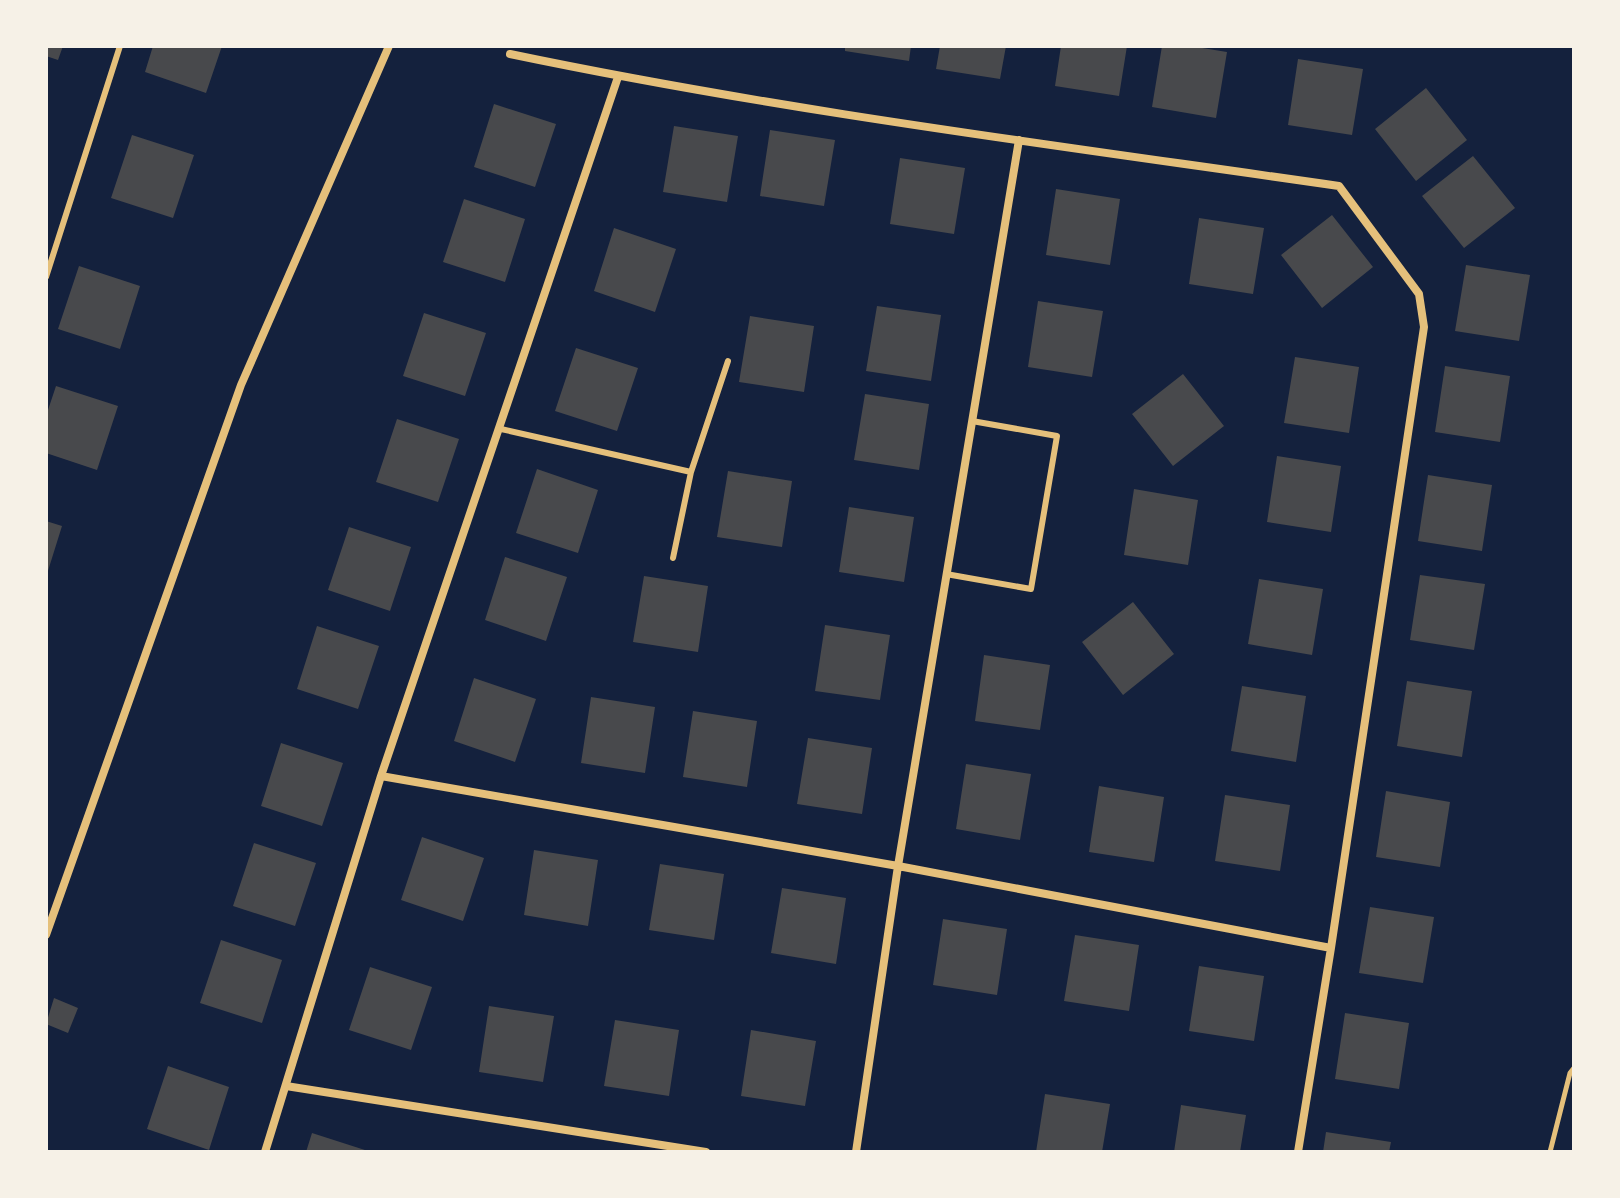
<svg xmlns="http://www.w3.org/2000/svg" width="1620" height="1198" viewBox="0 0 1620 1198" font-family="Inter,sans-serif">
<rect width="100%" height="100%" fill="#14213d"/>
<path fill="#48494c" d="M46 46H63L58 60 46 56Z
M153 46H222L206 93 145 72Z
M845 46H911L909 61 845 51Z
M940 46H1006L1000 79 936 69Z
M1061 46H1127L1119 96 1055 86Z
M1162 46H1190L1227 52 1216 118 1152 107Z
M1298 59 1363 69 1352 135 1288 125Z
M1426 88 1467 140 1416 181 1375 129Z
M494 104 556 124 535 187 474 167Z
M674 126 738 136 727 202 663 192Z
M770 130 835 140 824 206 760 196Z
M132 135 194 155 173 218 111 198Z
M1473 156 1515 208 1464 248 1422 196Z
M900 158 965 168 954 234 890 224Z
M1056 189 1120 199 1110 265 1046 255Z
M464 199 525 219 505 282 443 262Z
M1332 215 1373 267 1322 308 1281 255Z
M1199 218 1264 228 1253 294 1189 284Z
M614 228 676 249 655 312 594 291Z
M1466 265 1530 275 1519 341 1455 331Z
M79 266 140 286 120 349 58 329Z
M1038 301 1103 311 1092 377 1028 367Z
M877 306 941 315 931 381 866 371Z
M424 313 486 333 465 396 403 376Z
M750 316 814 326 804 392 739 382Z
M576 348 638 368 617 431 555 411Z
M1295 357 1359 367 1349 433 1284 423Z
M1445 366 1510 376 1500 442 1435 432Z
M1183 374 1224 426 1173 466 1132 414Z
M56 386 118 406 97 470 46 453V416Z
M865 394 929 404 919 470 854 460Z
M397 419 459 439 438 502 376 482Z
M1277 456 1341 466 1331 532 1267 522Z
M537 469 598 490 578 553 516 533Z
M728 471 792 481 782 547 717 537Z
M1428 475 1492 485 1482 551 1418 541Z
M1134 489 1198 500 1188 565 1124 555Z
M849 507 914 517 904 582 839 572Z
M46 521 62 526 47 574H46Z
M349 527 411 547 390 611 328 590Z
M505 557 567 577 546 641 485 620Z
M1420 575 1485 584 1474 650 1410 640Z
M644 576 708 586 698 652 633 642Z
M1259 579 1323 589 1312 655 1248 644Z
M1133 602 1174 654 1123 695 1082 642Z
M825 625 890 635 880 700 815 691Z
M317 626 379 646 358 709 297 689Z
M984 655 1050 665 1040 730 975 721Z
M474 678 536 699 515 762 454 741Z
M1407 681 1472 691 1462 757 1397 746Z
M1242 686 1306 696 1296 762 1231 751Z
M591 697 655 707 645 773 581 763Z
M693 711 757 721 747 787 683 777Z
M808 738 872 748 862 814 797 804Z
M281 743 343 763 322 826 261 806Z
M966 764 1031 774 1020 840 956 829Z
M1099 786 1164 797 1154 862 1089 852Z
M1386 791 1450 802 1440 867 1376 857Z
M1225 795 1290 805 1280 871 1215 861Z
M422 837 484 858 463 921 401 900Z
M254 843 316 863 295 926 233 906Z
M534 850 598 860 588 926 524 915Z
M660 864 724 874 714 940 649 930Z
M782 888 846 898 836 964 771 953Z
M1370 907 1434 917 1423 983 1359 973Z
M943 919 1007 929 997 995 933 985Z
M1075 935 1139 945 1129 1011 1064 1001Z
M221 940 282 960 262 1023 200 1003Z
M1199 966 1264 976 1254 1041 1189 1031Z
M370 967 432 987 411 1050 349 1030Z
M54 998 78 1008 68 1033 46 1024Z
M489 1006 554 1016 543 1082 479 1072Z
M1345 1013 1409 1023 1399 1089 1335 1079Z
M615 1020 679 1030 669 1096 604 1086Z
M751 1030 816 1041 805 1106 741 1096Z
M168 1066 229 1087 209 1150 147 1129Z
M1045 1094 1110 1104 1102 1152H1036Z
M1181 1105 1246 1115 1240 1152H1174Z
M1326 1132 1391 1142 1389 1152H1323Z
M312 1133 368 1151V1152H306Z"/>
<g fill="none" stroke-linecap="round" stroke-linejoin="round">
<path stroke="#e5c07b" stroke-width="5" d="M1550 1152 1570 1073 1574 1068"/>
<path stroke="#e5c07b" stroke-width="6" d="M46 277 120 46
M501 429 691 472
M673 558 691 472 728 361
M946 574 1031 589 1057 436 972 421"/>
<path stroke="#e5c07b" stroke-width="8" d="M510 54C783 111 1062 146 1339 186L1419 294 1424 327 1331 948 1298 1152
M381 776 898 866 1331 948
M46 935 241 385 389 46
M286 1086 706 1152
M265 1152 381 776 618 77
M856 1152 898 866 1019 140"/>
</g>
<rect width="1620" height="1198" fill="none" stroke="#f6f1e7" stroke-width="96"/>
</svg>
